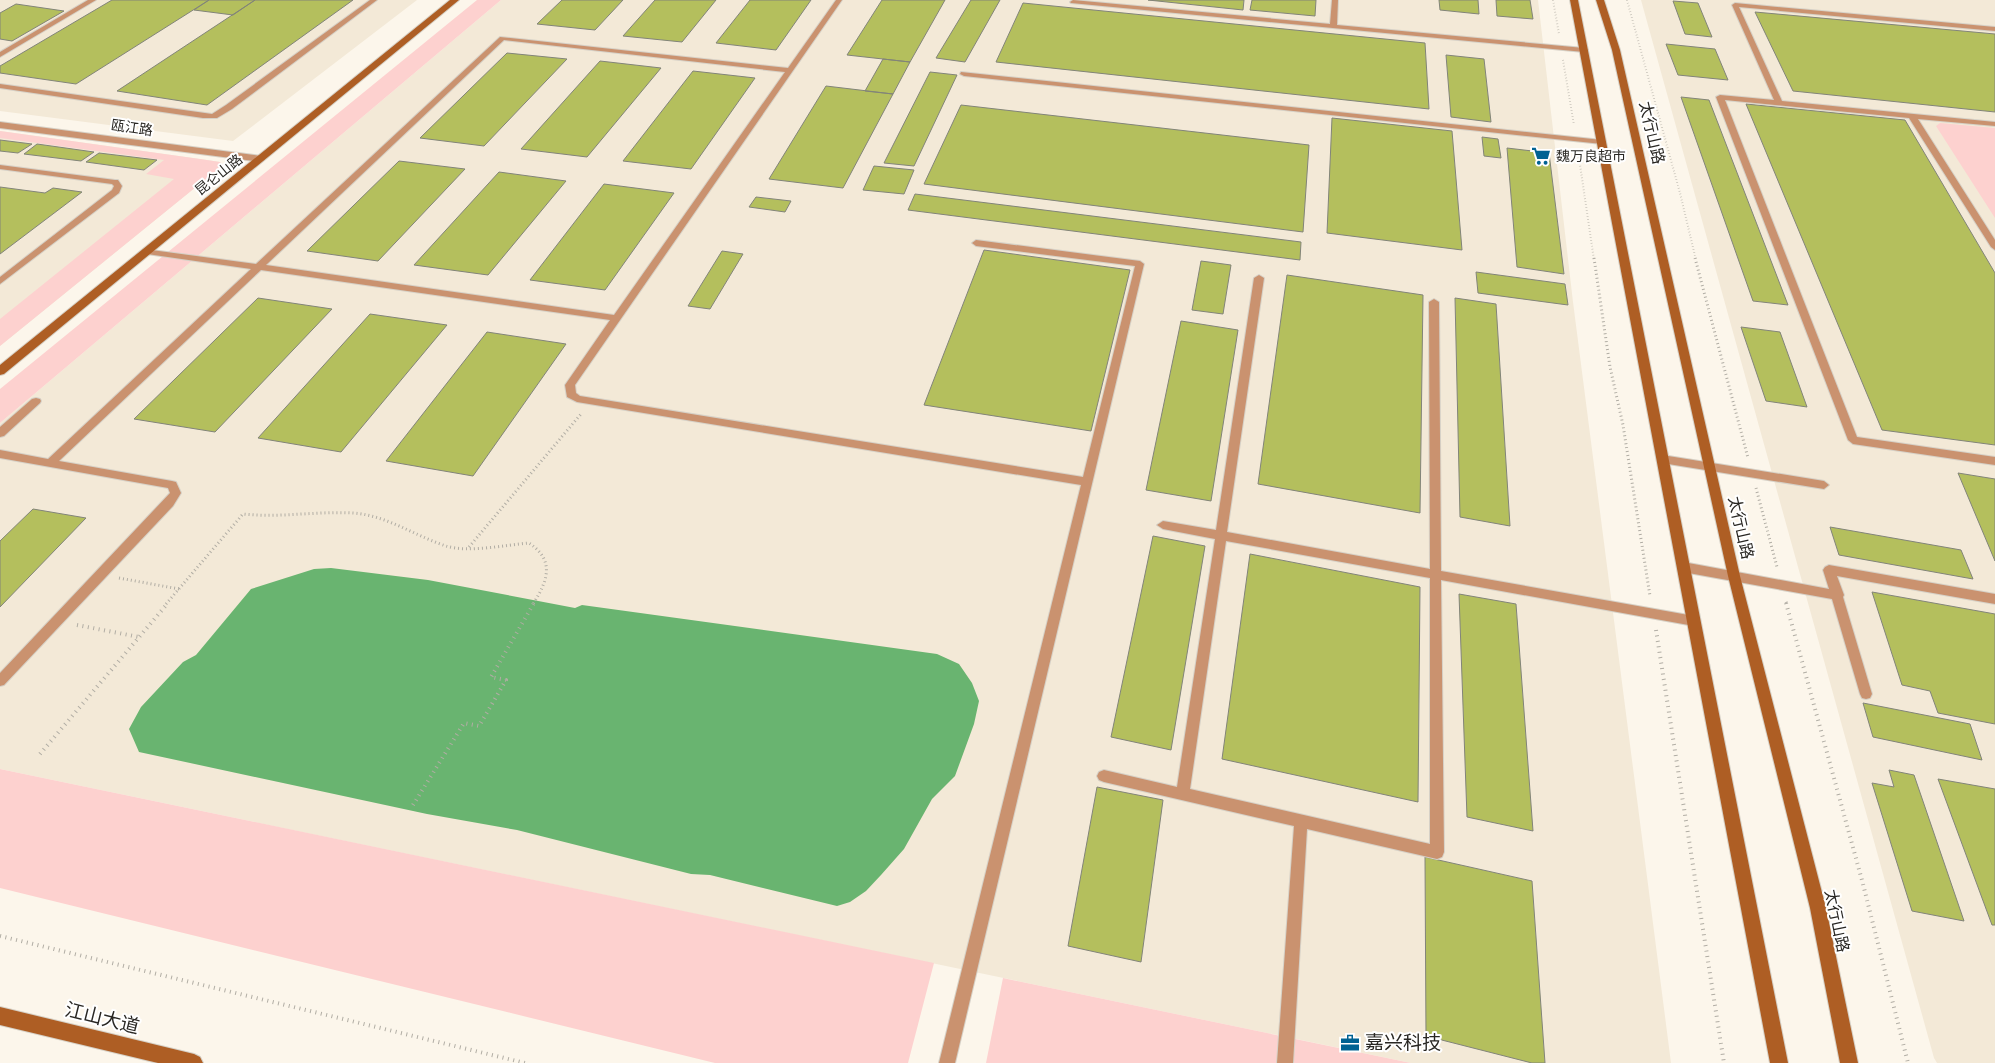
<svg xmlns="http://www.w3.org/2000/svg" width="1995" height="1063" viewBox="0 0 1995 1063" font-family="'Sofia Sans Condensed','Noto Sans SC',sans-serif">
<rect width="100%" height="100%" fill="#fcf6eb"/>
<path fill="#f3e9d7" d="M0 0H417L233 141 0 111Z
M501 0H1538L1573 302 1671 1063H1411L0 769V423Z
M1641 0H1995V1063H1937L1934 1058Z
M0 131 200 159 220 162 223 165 0 346Z"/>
<path fill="#fdd1cf" d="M477 0H501L0 423V389Z
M1940 123 1995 128V218L1936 126Z
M0 131 200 159 220 162 223 165 0 346V319L174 179 146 174 164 160 0 138Z
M0 769 934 963 908 1063H715L0 888Z
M1003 978 1411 1063H986Z"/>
<path fill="#69b470" d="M331 568 428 580 575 608 582 605 937 654 959 664 972 683 979 701 974 724 955 776 932 799 904 849 881 875 866 891 850 902 837 906 710 875 691 874 517 830 427 814 139 752 129 729 141 707 183 662 196 655 251 589 314 569Z"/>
<path fill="#b4bf5d" stroke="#828479" d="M112 0H209L76 84 0 73V66Z
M209 0H255L233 15 194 10Z
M255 0H353L207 105 117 91Z
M562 0H623L595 30 537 24Z
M655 0H716L682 42 623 36Z
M750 0H811L776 50 716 43Z
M882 0H945L910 62 847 55Z
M971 0H1000L965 62 936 58Z
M1148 0H1244L1243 10Z
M1252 0H1316L1315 16 1250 10Z
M1439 0H1478L1479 14 1440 10Z
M1496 0H1530L1533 19 1497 16Z
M1673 1 1698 3 1712 37 1685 34Z
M1023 3 1425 43 1429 109 996 62Z
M16 4 64 11 12 41 0 39V13Z
M1755 12 1995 34V112L1793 91Z
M1666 44 1715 49 1728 80 1678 75Z
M507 53 567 59 484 146 420 138Z
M1446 55 1484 59 1491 122 1451 117Z
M883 59 910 62 893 94 865 91Z
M600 61 661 68 587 157 521 149Z
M693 71 755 78 691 169 623 161Z
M930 72 957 75 914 166 884 163Z
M826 86 893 94 843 188 769 179Z
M1681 97 1709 100 1788 305 1753 301Z
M1746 104 1905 120 1995 273V445L1882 430Z
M961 105 1309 145 1303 232 924 184Z
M1332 118 1452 131 1462 250 1327 233Z
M1482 137 1498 139 1501 158 1484 156Z
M0 140 32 144 18 153 0 151Z
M37 144 94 152 81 161 24 154Z
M1507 148 1549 153 1564 274 1517 267Z
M99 153 157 160 144 170 86 162Z
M399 161 465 169 378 261 307 251Z
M874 166 914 170 904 194 863 190Z
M499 172 566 181 488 275 414 265Z
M604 184 674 193 605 290 530 280Z
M0 187 45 193 53 188 82 192 0 254Z
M915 194 1301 242 1300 260 908 210Z
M756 197 791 201 785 212 749 207Z
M984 250 1130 270 1091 431 924 405Z
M722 251 743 254 710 309 688 306Z
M1201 261 1231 265 1223 314 1192 310Z
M1476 272 1565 284 1568 305 1478 293Z
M1287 275 1423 295 1420 513 1258 484Z
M258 298 332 309 215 432 134 419Z
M1455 298 1496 304 1510 526 1460 517Z
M370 314 447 325 341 452 258 438Z
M1181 321 1238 330 1211 501 1146 490Z
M1741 327 1780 332 1807 407 1766 401Z
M487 332 566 344 473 476 386 461Z
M1958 473 1995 479V561Z
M33 509 86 518 0 607V541Z
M1830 527 1961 550 1973 579 1839 555Z
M1153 536 1205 546 1171 750 1111 737Z
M1250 554 1420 587 1418 802 1222 759Z
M1872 592 1995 614V724L1938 713 1930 691 1902 685Z
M1459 594 1516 604 1533 831 1467 817Z
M1863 703 1970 724 1982 760 1873 737Z
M1889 770 1914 775 1964 921 1912 911 1872 783 1894 787Z
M1938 779 1995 789V925H1992Z
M1097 787 1163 800 1141 962 1068 946Z
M1425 857 1532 881 1545 1063H1532L1426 1036Z"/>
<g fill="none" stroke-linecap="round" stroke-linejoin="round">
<g stroke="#d6d1c7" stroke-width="2">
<path id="lane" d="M88 0H96L0 57V52Z
M370 0H377L232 109 217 118H203L0 88V84L212 114 226 105Z
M836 0H842L575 385 576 393 580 396 1083 477 1135 266 976 246 972 243 976 240 1140 261 1144 264 955 1063H939L1081 485 577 402 567 397 565 385 610 320 261 270 59 461 172 481 176 482 181 493 173 506 4 685 0 686V673L170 493 168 488 0 458V450L48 459 251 269 147 254 143 251 144 249 256 264 500 37 788 68ZM504 40 785 72 614 315 266 265Z
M1073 0 1330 24 1332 0H1338L1337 25 1584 48 1588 50 1584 52 1071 3 1070 2Z
M1735 3 1995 27V31L1739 7 1782 101 1995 122V126L1918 119 1995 240V250L1991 247 1909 118 1725 100 1857 437 1995 457V465L1853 444 1848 440 1716 97 1720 95 1774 100 1732 5Z
M961 72 1602 140 1606 142 1602 144 964 76 960 74Z
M0 165 115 180H118L122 186 119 193 0 284V277L112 190 114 186 112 184 0 169Z
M1259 275 1264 278 1227 532 1430 569 1429 302 1434 299 1439 302 1441 571 1694 616 1698 618 1700 621 1698 624 1694 626 1441 580 1444 852 1442 857 1437 859 1307 829 1293 1063H1277L1294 826 1104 782 1099 780 1097 776 1099 772 1104 770 1177 787 1215 539 1163 529 1157 525 1163 521 1216 530 1254 278ZM1226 541 1430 578V844L1190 789Z
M36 398 40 399 41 401 40 403 4 436 0 437V427L32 399Z
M1662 455 1824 481 1829 485 1824 489 1662 463 1657 459Z
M1683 562 1829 589 1823 570 1825 567 1829 565 1995 594V604L1837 576 1844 595 1843 597 1872 694 1870 698 1866 699 1862 698 1860 694 1832 599 1683 572 1679 570 1677 567 1679 564Z"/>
</g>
<g stroke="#d6d1c7" stroke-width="2">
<path id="street" d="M0 122 261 156 265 159 261 162 0 128Z"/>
</g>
<g stroke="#d6d1c7" stroke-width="2">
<path id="secondary" d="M450 0H459L4 374 0 375V365Z
M1570 0H1578L1788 1063H1770Z
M1596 0H1604L1620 50 1740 576 1826 908 1858 1063H1840L1810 908 1728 576 1612 50Z
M0 1007 194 1054 200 1057 203 1063H158L0 1025Z"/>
</g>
<path stroke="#b1ada4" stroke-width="2" stroke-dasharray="0.5 2.5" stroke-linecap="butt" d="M1553 0 1559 34
M1627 0 1680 193 1696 260
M1563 60 1574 125
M1578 151 1594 260"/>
<path stroke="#b1ada4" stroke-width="3" stroke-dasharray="1 3" stroke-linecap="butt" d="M1594 258 1610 367 1623 425 1650 596
M1695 258 1748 458
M1756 488 1777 567
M469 547 581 414
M119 578 179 589
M1786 602 1787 604
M166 604 243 514C280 518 316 511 353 513 386 515 415 536 446 546 468 553 505 545 529 543 556 561 547 582 533 604"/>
<path stroke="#b1ada4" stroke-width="4" stroke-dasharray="1 4.5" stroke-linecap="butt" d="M1786 603 1863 884 1908 1063
M77 625 139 637
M1656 630 1724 1063
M40 754 168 603
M413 805 464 723 479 726 506 680 491 677 534 603
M0 936 525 1063"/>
<use href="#lane" fill="#ca926f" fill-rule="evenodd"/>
<use href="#street" fill="#ca926f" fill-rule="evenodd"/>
<use href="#secondary" fill="#ae5e24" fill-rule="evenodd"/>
</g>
<defs>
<g id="supermarket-bare" transform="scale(1.5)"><path d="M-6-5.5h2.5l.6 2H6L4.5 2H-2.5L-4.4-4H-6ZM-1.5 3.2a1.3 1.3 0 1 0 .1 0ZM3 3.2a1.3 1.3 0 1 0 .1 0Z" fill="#006292" stroke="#fff" stroke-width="2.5" paint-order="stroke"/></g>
<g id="office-bare" transform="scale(1.5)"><path d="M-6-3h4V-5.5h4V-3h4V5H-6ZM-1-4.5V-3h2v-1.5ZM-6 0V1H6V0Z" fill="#006292" stroke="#fff" stroke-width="2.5" paint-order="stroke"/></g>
</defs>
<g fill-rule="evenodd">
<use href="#supermarket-bare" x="1541" y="156"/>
<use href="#office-bare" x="1350" y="1043"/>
</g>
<g text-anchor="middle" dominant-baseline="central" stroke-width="4" stroke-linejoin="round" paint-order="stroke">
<g font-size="14" fill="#292723" stroke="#fff">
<text transform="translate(132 128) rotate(8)">瓯江路</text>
<text transform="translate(219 175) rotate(-39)">昆仑山路</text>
</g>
<g font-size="14" fill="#292723" stroke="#fff" text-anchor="start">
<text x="1556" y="156">魏万良超市</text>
</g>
<g font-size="16" fill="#292723" stroke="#fff">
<text transform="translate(1651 133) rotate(77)">太行山路</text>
<text transform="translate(1740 528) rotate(77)">太行山路</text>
<text transform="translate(1836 921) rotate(78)">太行山路</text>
</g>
<g font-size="19" fill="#292723" stroke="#fff">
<text transform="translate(102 1019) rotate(14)">江山大道</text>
</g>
<g font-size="19" fill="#292723" stroke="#fff" text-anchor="start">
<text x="1365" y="1043">嘉兴科技</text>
</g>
</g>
</svg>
